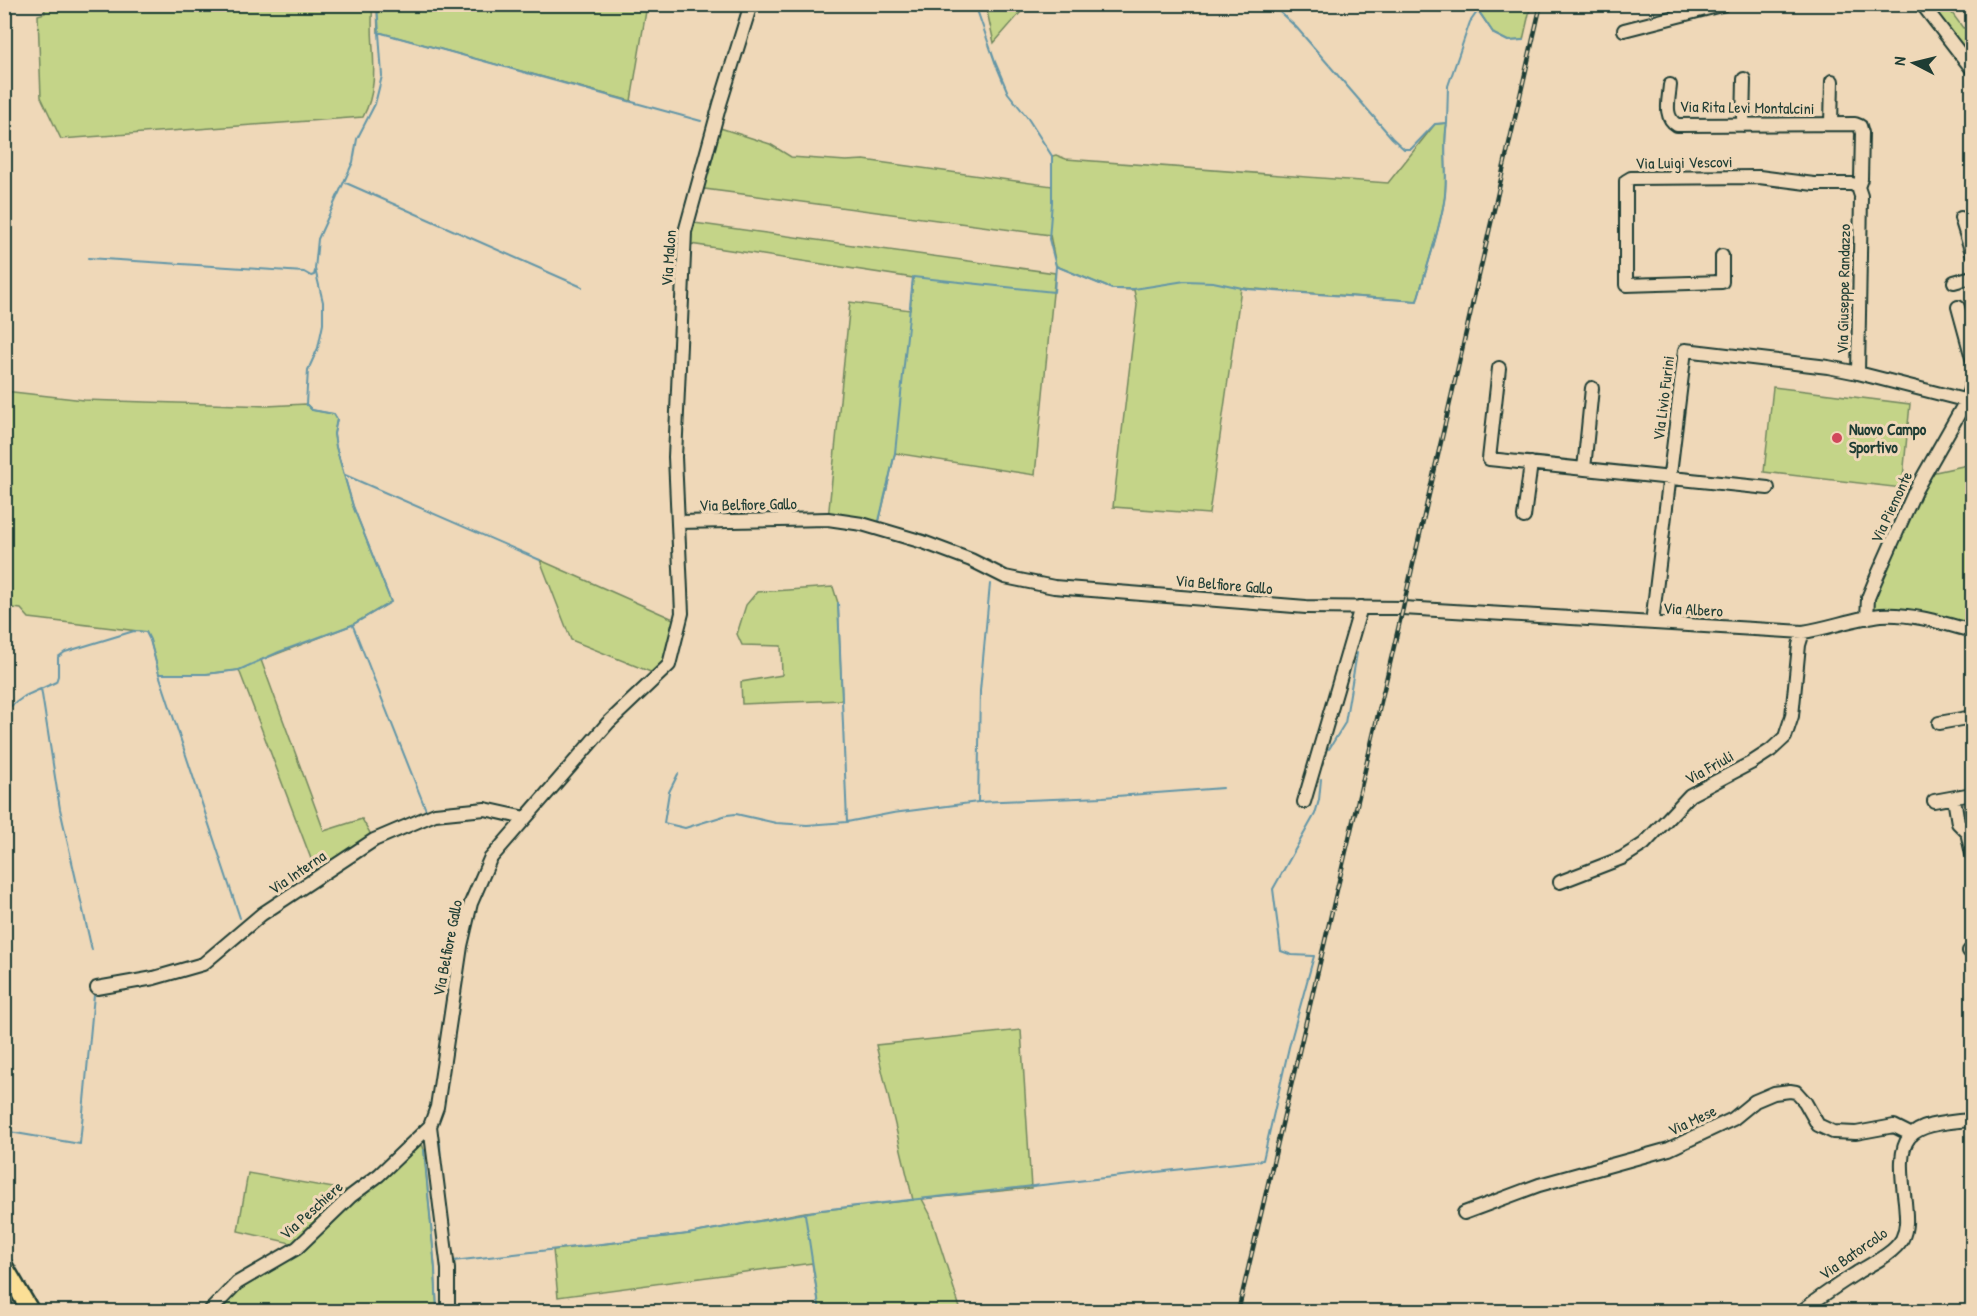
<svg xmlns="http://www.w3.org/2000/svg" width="1977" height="1316" viewBox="0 0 1977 1316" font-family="'Patrick Hand',sans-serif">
<rect width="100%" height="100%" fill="#efd8b8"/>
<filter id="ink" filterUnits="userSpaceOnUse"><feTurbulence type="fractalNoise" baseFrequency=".0167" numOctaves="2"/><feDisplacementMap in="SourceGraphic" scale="12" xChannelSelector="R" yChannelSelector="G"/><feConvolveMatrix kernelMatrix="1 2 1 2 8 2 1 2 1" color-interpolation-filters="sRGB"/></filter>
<g filter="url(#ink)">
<path fill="#c4d488" stroke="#72885e" stroke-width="1.5" d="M44 4 373 5C368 43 383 80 363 117L61 139 41 97 38 15 45 13Z
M377 4 647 5 631 101 378 32Z
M982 5H1027L994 43 987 11Z
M1474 5H1531L1523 40 1508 41 1494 34Z
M1932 5H1946L1963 28 1972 27V62L1930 6Z
M1447 123C1442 149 1449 176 1444 202 1438 236 1426 269 1417 301L1241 288 1209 514 1113 507 1137 305 1134 290 1112 289 1056 266 1050 235 697 188 714 126 770 144 791 157 846 161 864 160 1052 186V156L1056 155 1066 159 1388 183 1435 124Z
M687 222 1055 273 1035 475 895 453 878 527 828 519 850 302 910 310 913 278 684 243Z
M1773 387 1910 404 1902 488 1764 472Z
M4 391 84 400 267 406 306 404 312 410 334 414 337 419 334 434 336 447 353 506 391 602 352 625 261 660 324 831 362 819 374 840 318 877 239 670 206 674H159L150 640 146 632 29 618 21 609 5 607Z
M1972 464V627L1871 611 1872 598 1902 524 1931 473Z
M540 560 680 622 658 675 571 640Z
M833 587 838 603 842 700 742 704 741 682 782 675 781 646 742 645 737 634 746 605 757 592Z
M1021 1030 1031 1188 922 1199 930 1214 961 1311H820L812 1263 558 1297 553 1250 688 1234 805 1212 913 1200 876 1045Z
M420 1137 424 1150 435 1269 437 1311 209 1312 300 1245 238 1231 248 1173 356 1192Z"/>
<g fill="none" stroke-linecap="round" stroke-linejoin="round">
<path stroke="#6396a7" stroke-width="2" d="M966 4 976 7 995 62 1008 93 1027 117 1052 156V202L1049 239 1056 266 1112 289H1134L1185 281 1213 282 1247 289 1417 301C1426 269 1438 236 1444 202 1449 176 1442 149 1447 123
M1271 4 1296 27 1392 138 1404 149H1411L1435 124 1447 123 1448 86 1470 22 1477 12
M1474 4 1494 34 1508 41 1523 40
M378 32 701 121
M346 183 582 287
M88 258 304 272 311 276 314 275 315 271
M345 475 540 560
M879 521 895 453 913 277 1054 292 1056 266
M838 603 847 822
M353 626 426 810
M159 674 240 918
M41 688 60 809 92 950
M4 711 25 696 56 682 58 676V657L65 652 134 631 146 632 150 640 159 674H206L239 670 279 652 352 625 391 602 353 506 336 447 334 434 337 419 334 414 312 410 306 404 308 370 318 348 323 324V302L315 269 318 239 353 162 357 139 375 104 382 76 377 4
M1329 749 1345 723 1357 653
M678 774 669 792 664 823 685 828 727 815 736 814 776 823 807 825 847 822 893 813 978 802 1103 797 1223 788
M978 802 980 691 990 584
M4 1131 80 1144 94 995
M440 1143 441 1166
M424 1150 435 1269 437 1312
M805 1214 820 1312
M447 1216 453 1261 688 1234 821 1210 1263 1160 1289 1047 1314 956 1292 955 1281 951 1273 889 1315 814 1319 800 1321 779"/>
<g stroke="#1f3d34" stroke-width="16">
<path id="minor" d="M1922 4 1972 69
M1624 30 1725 4
M1670 85C1669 99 1663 117 1677 125L1855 124 1860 126 1862 133 1861 179 1858 187 1861 196 1858 373 1972 402
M1831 124 1832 81
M1743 125 1744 79
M1961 218 1972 253
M1722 256V282L1626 285V181L1631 178 1759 177 1814 184H1852L1858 187
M1954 282 1972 277
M1958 307 1972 358
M1499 368 1489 459 1768 488
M1584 469 1592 388
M1524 517 1531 463
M678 522 828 519 862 524 923 542 971 560 1005 577 1054 587 1306 607 1403 608 1803 632C1829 628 1855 618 1881 615 1911 613 1943 623 1972 631
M1867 618 1868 598 1875 581 1915 491 1966 401 1972 383
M1652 623 1685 350 1828 367 1858 373
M1939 723 1972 717
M1954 798 1958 823 1967 832 1972 854
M1934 801 1972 794
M1304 802 1361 607
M1560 882 1622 858 1644 844 1690 795 1751 763 1771 750 1785 737 1792 716 1799 645 1803 632
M1969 951 1972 950
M97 988 154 978 203 964 262 914 374 840 435 814 485 809 525 818
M430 1126 448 1269V1312
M1464 1213 1539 1185 1669 1149 1733 1119 1755 1101 1774 1093 1790 1091 1796 1092 1805 1102 1818 1125 1833 1132 1856 1133 1894 1126 1912 1135
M209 1312 237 1283 297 1248 351 1196 379 1175 430 1126 437 1107 461 946 471 903 490 859 608 723 669 665 682 613 675 457 685 232 720 104 751 4
M1801 1312C1819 1297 1838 1285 1858 1272 1873 1263 1893 1254 1902 1239 1908 1227 1906 1215 1905 1202 1896 1134 1903 1125 1972 1120"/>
</g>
<g stroke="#1f3d34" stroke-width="21">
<path id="major" d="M4 1266 31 1312"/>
</g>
<use href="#minor" stroke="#efd8b8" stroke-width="12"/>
<use href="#major" stroke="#fbdf96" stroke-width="16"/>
<g stroke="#1f3d34" stroke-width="4.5">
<path id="rail" d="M1238 1312 1403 608 1541 4"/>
</g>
<use href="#rail" stroke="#efd8b8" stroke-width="2" stroke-dasharray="7" stroke-linecap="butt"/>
</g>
</g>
<circle fill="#d1495b" stroke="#efd8b8" stroke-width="2" cx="1837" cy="438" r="6"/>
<g text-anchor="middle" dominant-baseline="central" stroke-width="6" stroke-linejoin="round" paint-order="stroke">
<g font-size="16" fill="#1f3d34" stroke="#efd8b8">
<text transform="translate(1747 107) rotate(1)">Via Rita Levi Montalcini</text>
<text transform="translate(1684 162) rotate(-1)">Via Luigi Vescovi</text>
<text transform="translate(668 258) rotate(-86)">Via Malon</text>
<text transform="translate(1843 289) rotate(-89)">Via Giuseppe Randazzo</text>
<text transform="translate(1663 398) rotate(-83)">Via Livio Furini</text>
<text transform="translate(748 504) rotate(-1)">Via Belfiore Gallo</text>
<text transform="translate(1891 507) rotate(-65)">Via Piemonte</text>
<text transform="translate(1224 584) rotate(5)">Via Belfiore Gallo</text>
<text transform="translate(1693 609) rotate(3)">Via Albero</text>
<text transform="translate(1709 767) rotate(-29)">Via Friuli</text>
<text transform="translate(297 872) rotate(-34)">Via Interna</text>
<text transform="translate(447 948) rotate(-79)">Via Belfiore Gallo</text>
<text transform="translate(1692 1120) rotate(-25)">Via Mese</text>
<text transform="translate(311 1210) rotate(-42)">Via Peschiere</text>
<text transform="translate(1853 1253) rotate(-35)">Via Batorcolo</text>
</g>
<g font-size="16" font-weight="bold" fill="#1f3d34" stroke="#efd8b8" text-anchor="start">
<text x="1849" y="429">Nuovo Campo<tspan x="1849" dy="18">Sportivo</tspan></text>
</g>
</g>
<rect width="1977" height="1316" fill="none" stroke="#efd8b8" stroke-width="24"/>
<rect x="12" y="12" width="1953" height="1292" fill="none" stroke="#1f3d34" stroke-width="2" filter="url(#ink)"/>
<g transform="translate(1914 63) rotate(277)" stroke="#efd8b8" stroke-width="4.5" paint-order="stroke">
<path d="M0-4.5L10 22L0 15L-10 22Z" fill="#1f3d34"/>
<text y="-9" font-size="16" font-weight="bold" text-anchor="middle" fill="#1f3d34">N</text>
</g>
</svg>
